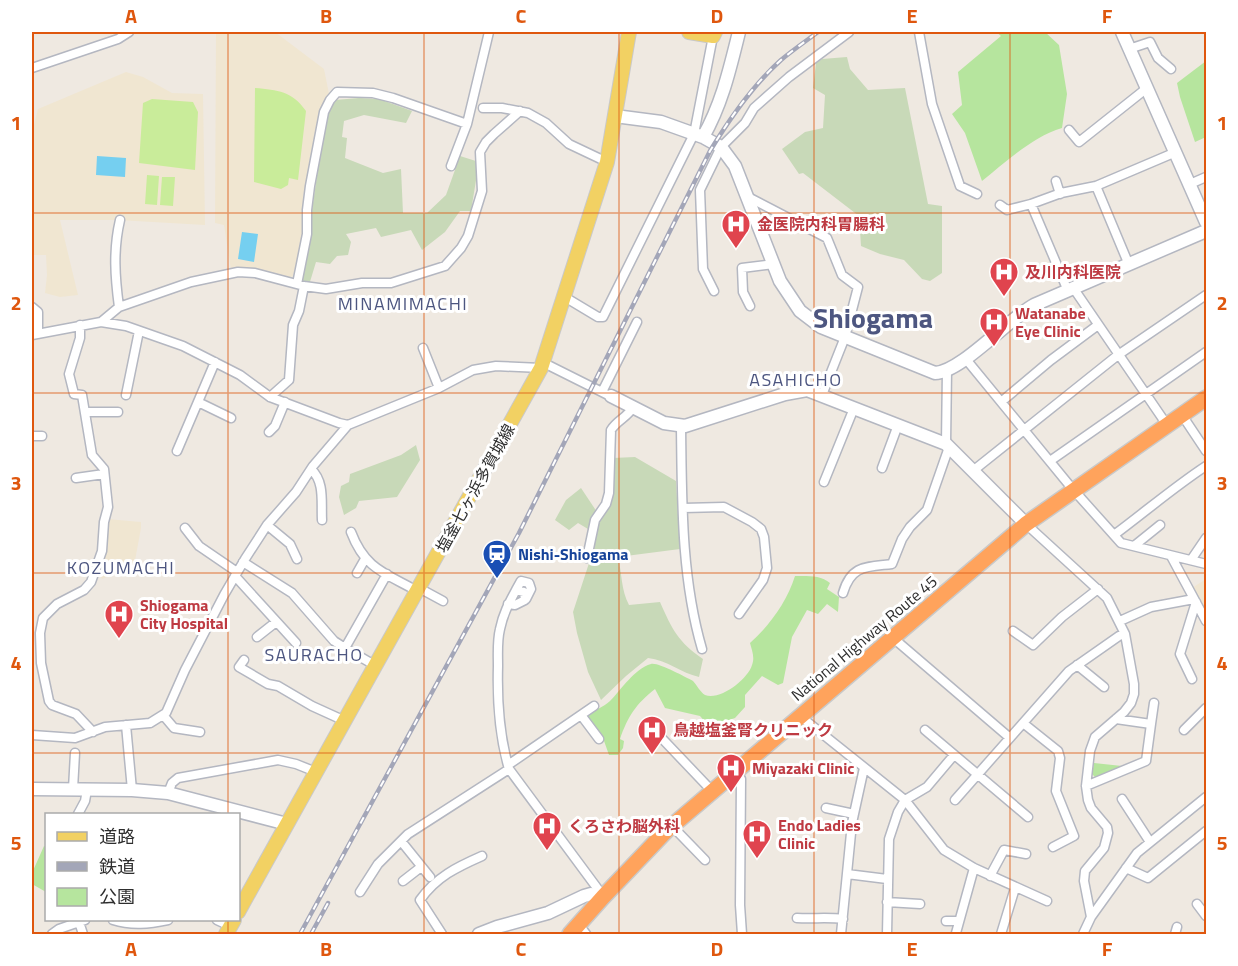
<svg xmlns="http://www.w3.org/2000/svg" width="1238" height="966" viewBox="0 0 1238 966" font-family="'Titillium Web','Noto Sans JP',sans-serif">
<rect width="100%" height="100%" fill="#efe9e1"/>
<path fill="#f0e6d1" d="M216 32H275L324 69 329 94 320 112 307 182 303 195V233L293 276 289 278 231 270 224 225 215 223Z
M126 72 143 77 172 93 203 94 205 225 118 220H60L78 295 60 297 45 293 47 275 46 255H32V133L38 109Z
M107 519 141 522V528L134 566 102 579 98 571Z
M1206 579V614L1192 588Z"/>
<path fill="#b6e59e" d="M996 32H1045L1059 45 1067 94 1062 128C1032 137 1006 162 982 181L965 133 952 114 962 105 958 72 1001 36Z
M1206 61V124L1204 125 1206 137 1195 142 1180 97 1177 83Z
M795 576C807 576 821 575 830 583L827 589 839 597 838 612 827 604 818 614 807 610 792 637 783 683 778 685 762 676 745 695V707L735 718 720 723 707 724 700 716 665 708 655 689C636 704 628 716 620 739L624 741 623 748 618 755H609L603 738 587 716C594 710 604 707 610 701 622 689 634 669 651 664 658 662 685 677 693 681 697 685 700 692 705 695 720 701 748 679 752 665 755 657 752 651 750 643 769 626 787 602 795 576Z
M1094 763 1122 766 1096 778 1092 774Z
M44 846 46 847V892L32 884V873Z"/>
<path fill="#c8d9b8" d="M847 57 850 69 868 90 905 88 928 204 942 206V273L930 281 922 279 904 260 880 254 861 246 859 216 803 173 799 174 782 149 805 132 823 128 825 95 813 88 816 63 822 59Z
M359 98 379 99 412 111 406 123 364 115 344 121 342 137 347 138 345 158 383 173 401 169 403 213H427L446 195 460 156 479 162 471 211H460L445 232 422 250 411 230 381 237 376 228 346 234 351 242 348 255 337 256 330 264 316 262 309 285 301 282 312 233V210L326 114 335 100Z
M416 445 420 460 397 497 359 501 356 508 344 515 339 497 341 486 349 482 350 474 401 455Z
M635 457 676 481 680 549 618 557C622 573 621 590 629 605L660 602C672 629 678 642 703 659L699 677C681 673 667 660 648 658L626 676 601 700 588 672 577 633 573 612 591 557 597 521 609 504 613 458Z
M581 488 597 512 588 529 578 523 569 530 555 520 566 500Z"/>
<path fill="#c9ec9a" d="M255 88C278 90 292 91 306 111L298 180 289 178 288 185 281 189 254 182Z
M152 99 193 102 198 112 195 170 139 163 143 103Z
M147 175 159 176 157 205 145 204Z
M162 177H175L173 206 160 205Z"/>
<path fill="#75cff0" d="M97 156 126 158 125 177 96 175Z
M242 232 258 234 254 262 238 259Z"/>
<g fill="none" stroke-linecap="round" stroke-linejoin="round">
<g stroke="#b4b7c1" stroke-width="11">
<path id="street" d="M919 32 932 104 960 186 977 194
M1129 49 1150 42 1158 58 1171 69
M32 68 118 39 129 32
M483 108H502L528 113 546 123 569 144 607 162
M1069 130 1079 142 1147 88
M451 166 467 124
M1056 181 1060 194
M1190 184 1206 177
M1096 186 1129 265
M748 197 827 238 842 275 858 287 845 337 822 395
M1031 204 1068 291
M1000 205 1007 210 1031 204 1061 193 1096 186 1176 152
M297 284 307 234V210L310 186 324 112 330 100 337 92 373 93 393 98 467 124 489 32
M1074 289 1167 425
M714 291 703 269 700 190 721 147 745 123 754 108 789 77 849 32
M563 296 598 317H603L694 134 713 36
M750 306 743 292 742 268 774 264
M32 307 38 312V334
M119 307C115 277 113 250 120 220
M101 322 119 307 191 282 238 272 255 273 304 286 326 289 362 283H391L445 266 461 248 468 236 482 191 480 152 486 142 494 134 520 111
M80 325V338L69 374 74 394 82 395 92 455 104 469 108 507 104 522 102 551 91 582 84 590 57 604 43 618 40 633 41 663 49 701 52 705 76 714 93 732
M32 335 101 322 126 326 183 346 240 375 270 397 339 423 348 425
M423 348 439 388
M965 358 1070 486 1121 543 1206 564
M542 362 606 394
M602 392 637 322
M126 395 139 331
M270 397 289 380 293 325 299 311 304 286
M198 402 231 418
M1001 402 1051 360 1098 325
M86 412H118
M1182 415 1206 451
M681 426C682 500 681 577 702 649
M269 432 275 426 285 402
M32 436H42
M946 444 947 370
M177 451 215 362
M1050 461 1206 352
M882 468 898 425
M311 469C325 482 321 502 322 520
M974 470 1118 355 1206 295
M76 478 104 474
M824 482 854 408
M683 508 724 507 752 522 761 529 764 537 767 568 763 580 739 614
M1026 524 1107 598 1125 634 1134 684V694L1131 703 1124 712 1095 737 1090 751 1086 786 1088 800 1091 808 1107 827 1108 833 1104 848 1085 871 1084 881 1091 917 1083 934
M267 525 290 544 297 559
M185 528 199 546 237 572
M351 532C365 569 385 573 417 591
M1114 535C1145 512 1174 487 1206 466
M1134 546 1160 525
M1171 556 1206 621
M587 558 595 520 606 504 609 493 611 430C617 420 628 417 633 407
M1191 560 1206 538
M243 562 292 593 334 641 345 648
M357 573 365 559
M235 576 296 643
M419 588 443 601
M516 590 521 581 529 583 531 589 526 599
M843 593C851 565 866 567 892 564L902 539 910 527 927 510 949 447
M508 604 515 605 525 600 524 592 516 590C509 603 503 614 500 629 497 641 498 654 498 666 497 701 499 735 509 769L603 896
M1120 621 1151 607 1194 599
M1013 631 1033 645 1062 617 1098 589
M257 637 276 622
M892 637 1010 738
M244 660 239 667 268 684 278 686 312 706 345 721
M1077 665 1104 687
M376 666 345 648 387 574
M1192 679 1180 654 1196 602
M163 715 174 728 200 732
M581 715 599 739
M800 716 905 800 944 850 974 868 1047 901
M1023 723 1058 751 1060 758 1056 791 1074 836 1053 847
M1151 724 1154 703
M126 725 132 790
M653 729 712 791
M925 730 1028 817
M1184 730 1206 708
M32 735 75 738 105 727 150 723 166 713 185 670 224 595 245 559 267 525 296 492 313 466 348 425 439 388 473 370 496 366 541 368
M508 765 594 706
M736 771 741 779 740 905 742 934
M1086 786 1146 761 1151 724 1116 719
M73 789 75 753
M168 793 172 783 178 778 278 760 296 764 316 772
M1122 799 1150 842
M955 800 1069 671 1119 636 1125 634
M826 808 854 814
M78 814 85 801 87 790
M672 826 705 860
M401 841 430 877
M1126 868 1148 878 1206 831
M847 874 887 879
M990 876 1004 850 1026 854
M403 881 421 867
M360 892 378 864 408 834 509 769
M887 902 920 904
M1197 904 1206 916
M1091 917 1137 853 1206 797
M797 918C813 919 827 917 843 919
M113 920C132 926 149 924 168 920
M217 920 230 926
M946 921H959
M79 922 83 934
M579 925 586 934
M956 933 974 868
M52 934 59 929 85 920
M442 934 420 900C436 877 457 867 482 856
M841 934 852 823 864 768
M887 934 889 839 898 812 905 800 927 787 954 755
M1001 934 1015 888
M1175 934 1177 927"/>
</g>
<g stroke="#b4b7c1" stroke-width="15">
<path id="secondary" d="M1122 32 1206 222
M615 116 661 122 703 137C722 104 730 68 739 32
M703 137 721 147 735 166 780 281 800 311 821 327 935 373C961 372 1007 320 1034 305L1206 231
M611 396 664 423 685 426 785 394 807 390 946 444 1026 524
M32 789 132 790 168 793 287 824
M479 934 497 927 548 913 584 896 591 894 603 897"/>
</g>
<g stroke="#c9c9c9" stroke-width="16">
<path id="primary" d="M689 32 713 36 715 32
M238 912 541 368 607 162 629 32
M226 934 234 920"/>
</g>
<g stroke="#c9c9c9" stroke-width="18">
<path id="highway" d="M570 934 603 897 666 831 1026 524 1206 398"/>
</g>
<use href="#street" stroke="#fff" stroke-width="8"/>
<use href="#secondary" stroke="#fff" stroke-width="12"/>
<use href="#primary" stroke="#f2d163" stroke-width="14"/>
<use href="#highway" stroke="#ffa35c" stroke-width="15"/>
<g stroke="#a3a6b8" stroke-width="4.5">
<path id="rail" d="M300 934 519 533 710 151C730 118 752 86 781 60 793 50 806 41 818 32
M311 934 328 903"/>
</g>
<use href="#rail" stroke="#fff" stroke-width="2" stroke-dasharray="7" stroke-linecap="butt"/>
</g>
<path fill="none" stroke="#df570e" stroke-width="1.5" stroke-opacity="0.55" d="M228 32V814M424 32V934M619 32V934M814 32V934M1010 32V934M32 213H1206M32 393H1206M32 573H1206M32 753H1206M228 920V934"/>
<defs>
<g id="hospital-pin" transform="scale(1.5)"><path d="M0 17L-7.5 6A9.5 9.5 0 1 1 7.5 6Z" fill="#e0444e" stroke="#fff"/><path d="M-5-5h3v3.5h4V-5h3V5h-3V1.5h-4V5h-3Z" fill="#fff"/></g>
<g id="station-pin" transform="scale(1.5)"><path d="M0 17L-7.5 6A9.5 9.5 0 1 1 7.5 6Z" fill="#1a4fb4" stroke="#fff"/><path d="M-3-6H3Q5-6 5-4V2Q5 4 3 4L4.5 6H3L1.5 4h-3L-3 6H-4.5L-3 4Q-5 4-5 2V-4Q-5-6-3-6ZM-3.5-4v3h7v-3ZM-3.5 1v1.5H-2V1ZM2 1v1.5H3.5V1Z" fill="#fff"/></g>
</defs>
<g fill-rule="evenodd">
<use href="#hospital-pin" x="736" y="224"/>
<use href="#hospital-pin" x="1004" y="272"/>
<use href="#hospital-pin" x="994" y="322"/>
<use href="#station-pin" x="497" y="554"/>
<use href="#hospital-pin" x="119" y="614"/>
<use href="#hospital-pin" x="652" y="730"/>
<use href="#hospital-pin" x="731" y="768"/>
<use href="#hospital-pin" x="547" y="826"/>
<use href="#hospital-pin" x="757" y="834"/>
</g>
<g text-anchor="middle" dominant-baseline="central" stroke-width="6" stroke-linejoin="round" paint-order="stroke">
<g font-size="16" font-weight="bold" fill="#be3a42" stroke="#fff" text-anchor="start">
<text x="757" y="224">金医院内科胃腸科</text>
<text x="1025" y="272">及川内科医院</text>
<text x="1015" y="313">Watanabe<tspan x="1015" dy="18">Eye Clinic</tspan></text>
<text x="140" y="605">Shiogama<tspan x="140" dy="18">City Hospital</tspan></text>
<text x="673" y="730">鳥越塩釜腎クリニック</text>
<text x="752" y="768">Miyazaki Clinic</text>
<text x="778" y="825">Endo Ladies<tspan x="778" dy="18">Clinic</tspan></text>
<text x="568" y="826">くろさわ脳外科</text>
</g>
<g font-size="16" fill="#2e2e2e" stroke="#fff">
<text transform="translate(475 488) rotate(-61)">塩釜七ヶ浜多賀城線</text>
<text transform="translate(864 638) rotate(-40)">National Highway Route 45</text>
</g>
<g font-size="16" font-weight="bold" fill="#164399" stroke="#fff" text-anchor="start">
<text x="518" y="554">Nishi-Shiogama</text>
</g>
<g font-size="18" letter-spacing="1.5" fill="#4d5680" stroke="#fff">
<text x="403" y="303">MINAMIMACHI</text>
<text x="796" y="379">ASAHICHO</text>
<text x="121" y="567">KOZUMACHI</text>
<text x="314" y="654">SAURACHO</text>
</g>
<g font-size="28" font-weight="bold" fill="#4d5680" stroke="#fff">
<text x="873" y="317">Shiogama</text>
</g>
</g>
<rect width="1238" height="966" fill="none" stroke="#ffffff" stroke-width="66"/>
<rect x="45" y="813" width="195" height="108" fill="#ffffff" stroke="#ababab" stroke-width="1.5"/>
<rect x="57" y="832" width="30" height="9" fill="#f2d163" stroke="#ababab" stroke-width="1.5"/>
<text x="99" y="843" font-size="18" fill="#2e2e2e">道路</text>
<rect x="57" y="862" width="30" height="9" fill="#a3a6b8" stroke="#ababab" stroke-width="1.5"/>
<text x="99" y="873" font-size="18" fill="#2e2e2e">鉄道</text>
<rect x="57" y="888" width="30" height="18" fill="#b6e59e" stroke="#ababab" stroke-width="1.5"/>
<text x="99" y="903" font-size="18" fill="#2e2e2e">公園</text>
<rect x="33" y="33" width="1172" height="900" fill="none" stroke="#df570e" stroke-width="2"/>
<g font-size="20" text-anchor="middle" font-weight="bold" fill="#df570e">
<text x="131" y="23">A</text>
<text x="326" y="23">B</text>
<text x="521" y="23">C</text>
<text x="717" y="23">D</text>
<text x="912" y="23">E</text>
<text x="1107" y="23">F</text>
<text x="16" y="130">1</text>
<text x="1222" y="130">1</text>
<text x="16" y="310">2</text>
<text x="1222" y="310">2</text>
<text x="16" y="490">3</text>
<text x="1222" y="490">3</text>
<text x="16" y="670">4</text>
<text x="1222" y="670">4</text>
<text x="16" y="850">5</text>
<text x="1222" y="850">5</text>
<text x="131" y="956">A</text>
<text x="326" y="956">B</text>
<text x="521" y="956">C</text>
<text x="717" y="956">D</text>
<text x="912" y="956">E</text>
<text x="1107" y="956">F</text>
</g>
</svg>
